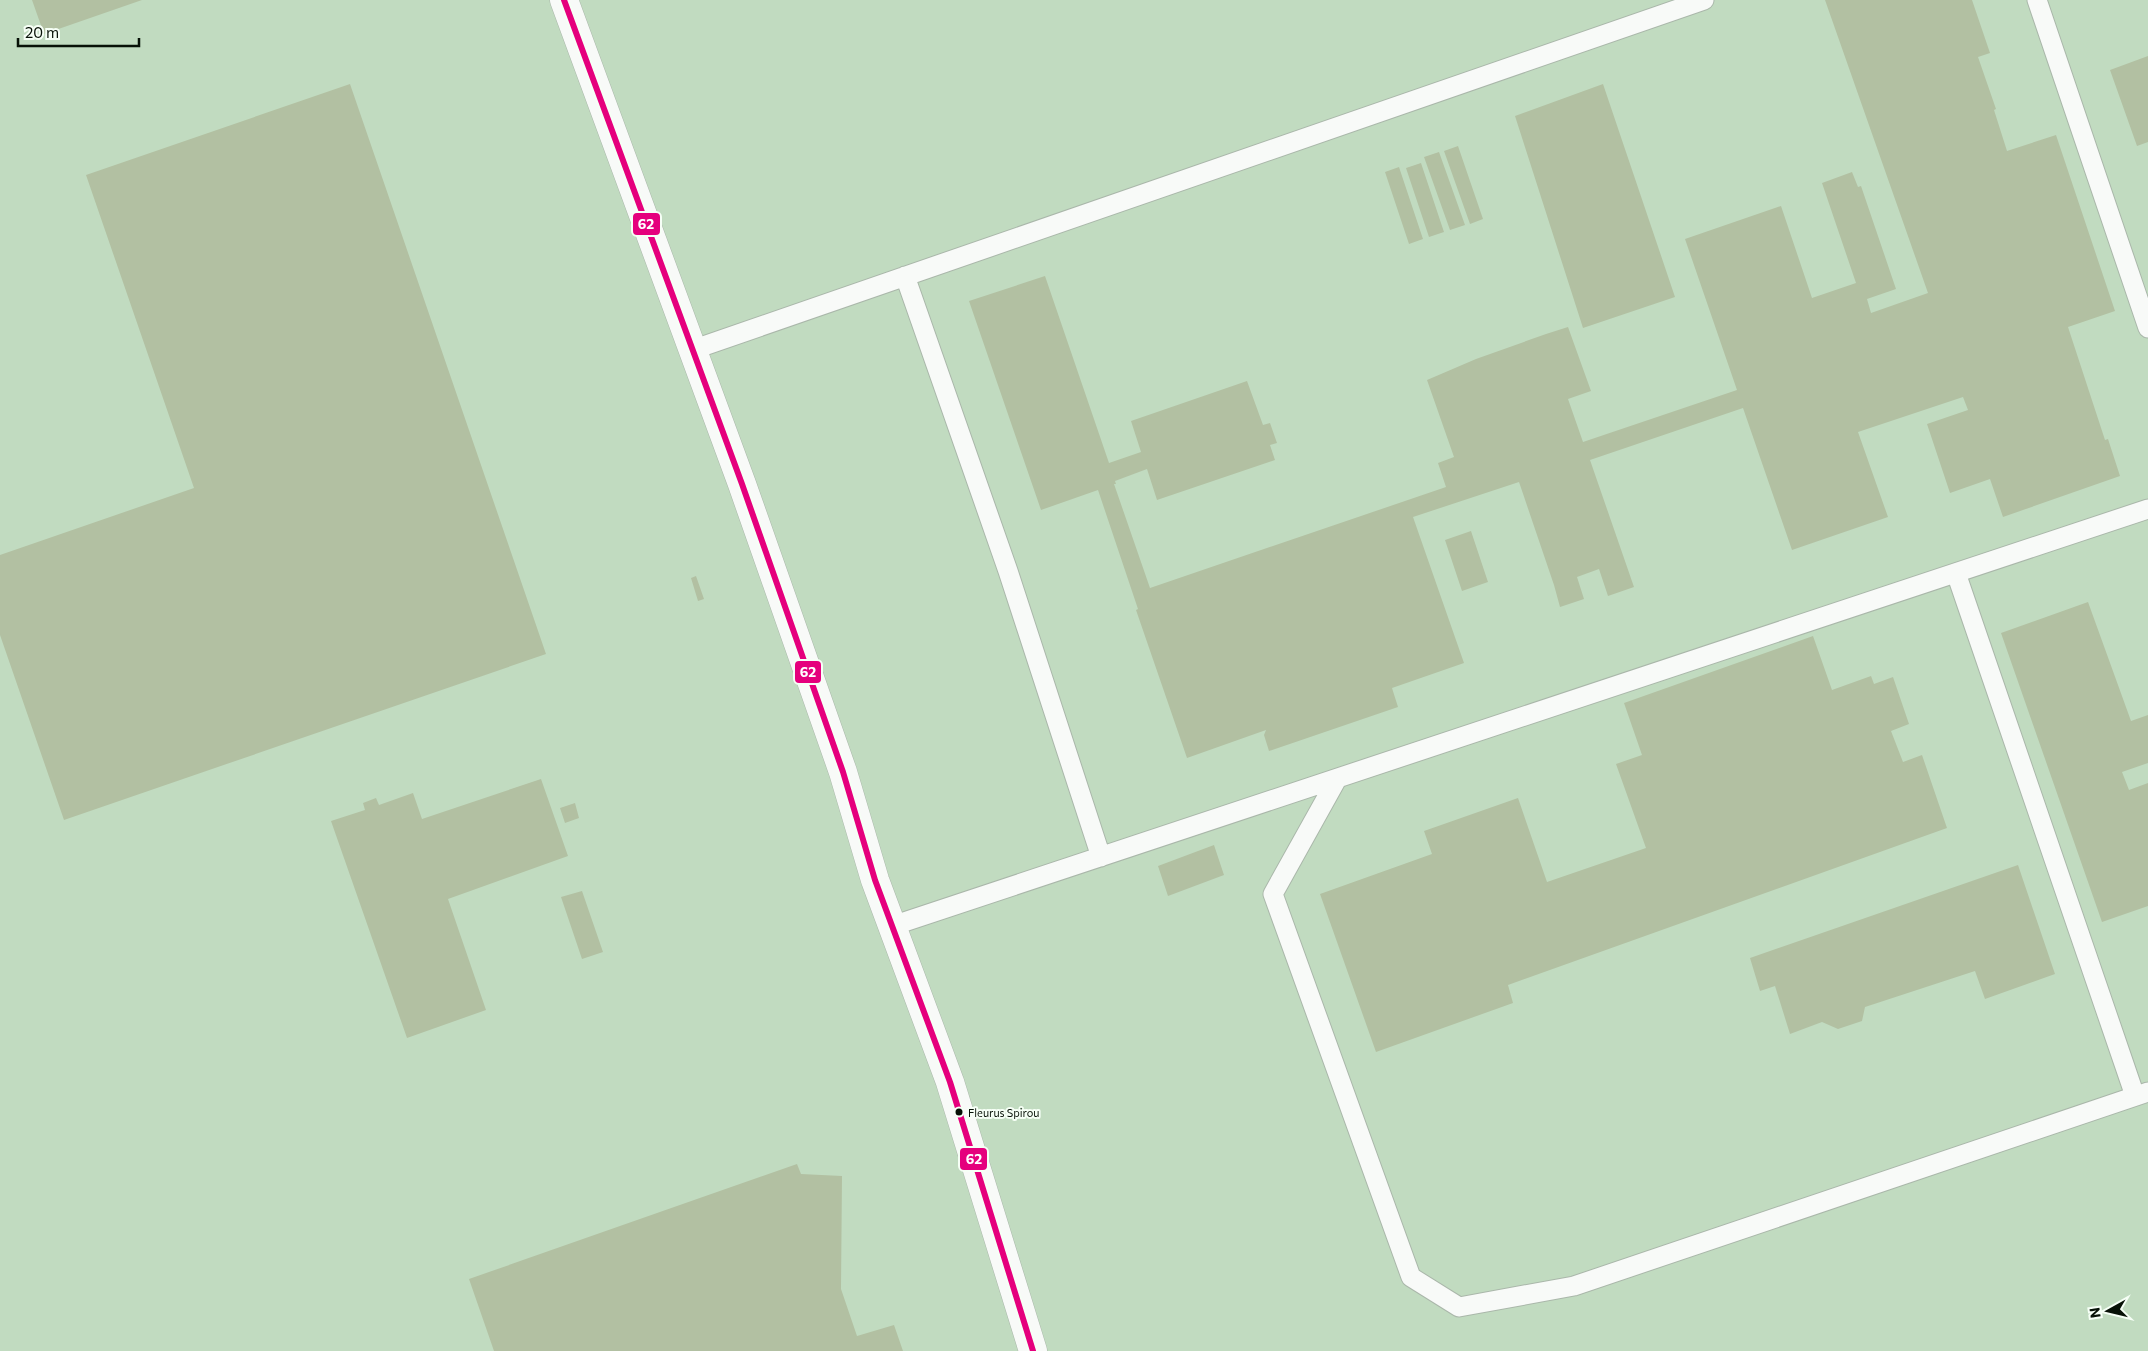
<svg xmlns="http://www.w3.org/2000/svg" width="2148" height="1351" viewBox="0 0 2148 1351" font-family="Commissioner,sans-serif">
<rect width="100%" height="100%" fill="#cdddcd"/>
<path fill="#c1dbc0" d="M0 0H2148V1351H0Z"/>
<path fill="#b2c0a2" d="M32 0H142L44 34Z
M1825 0H1972L1990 53 1978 57 1996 109 1994 110 2007 151 2056 135 2115 311 2068 327 2105 440 2108 439 2120 476 2003 517 1990 479 1950 493 1927 424 1968 410 1963 397 1858 432 1888 517 1792 550 1743 408 1590 460 1634 587 1608 596 1599 569 1577 577 1584 599 1560 607 1554 585 1519 482 1413 517 1464 663 1392 688 1398 707 1269 751 1264 735 1266 730 1187 758 1136 610 1138 609 1098 490 1041 510 969 301 1045 276 1109 463 1141 452 1131 421 1247 381 1263 425 1270 423 1277 443 1270 445 1275 460 1157 500 1147 469 1115 481 1116 484H1114L1150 588 1446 487 1438 463 1454 457 1427 380 1476 359 1546 334 1568 327 1591 391 1568 399 1583 442 1737 390 1685 239 1781 206 1812 298 1856 283 1822 183 1852 172 1858 187 1861 186 1896 289 1867 299 1871 313 1928 293Z
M2148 56V142L2137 146 2110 70Z
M350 84 546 654 64 820 0 635V555L194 488 86 175Z
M1603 84 1675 297 1583 328 1515 116Z
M1458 146 1483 219 1470 224 1444 151Z
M1439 152 1465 225 1450 230 1424 157Z
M1421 163 1444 232 1429 237 1406 168Z
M1399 167 1423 239 1409 244 1385 172Z
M1471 531 1488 582 1462 591 1445 540Z
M696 576 704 599 698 601 691 578Z
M2088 602 2131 721 2148 715V763L2122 772 2129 790 2148 783V906L2102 922 2001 633Z
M1813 636 1832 690 1871 676 1874 684 1893 677 1909 724 1891 731 1903 762 1922 755 1947 828 1508 985 1513 1003 1376 1052 1320 894 1432 854 1424 831 1518 798 1547 882 1646 848 1616 764 1642 755 1624 703Z
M541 779 568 856 448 899 486 1010 407 1038 331 821 365 810 363 803 376 798 379 805 413 793 422 819Z
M575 803 579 818 565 823 560 808Z
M1214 845 1224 875 1168 896 1158 866Z
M2018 865 2055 974 1985 999 1975 971 1865 1007 1862 1021 1838 1029 1822 1022 1790 1034 1775 986 1760 991 1750 958Z
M582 891 603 952 582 959 561 897Z
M797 1164 801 1174 842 1176 841 1289 857 1336 894 1325 903 1351H494L469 1279Z"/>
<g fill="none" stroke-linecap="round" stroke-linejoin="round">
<g stroke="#aab7aa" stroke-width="21">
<path id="lane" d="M2037 0 2148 328
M905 276 1008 571 1101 857
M692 350 1704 0
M1956 573 2135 1096
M1337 779 1273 894 1411 1277 1459 1307 1574 1286 2148 1092
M892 926 2148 509"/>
</g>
<g stroke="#aab7aa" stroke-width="29">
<path id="street" d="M564 0 742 484 843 772 875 880 950 1082 1033 1351"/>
</g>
<use href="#lane" stroke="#f8faf8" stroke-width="19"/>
<use href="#street" stroke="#f8faf8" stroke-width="28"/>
<g stroke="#f6fff6" stroke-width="10">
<path id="bus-1" d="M564 0 742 484 843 772 875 880 950 1082 1033 1351"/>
</g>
<use href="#bus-1" stroke="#e5007d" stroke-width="6"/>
</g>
<circle fill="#071107" stroke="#f6fff6" stroke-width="2" cx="959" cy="1112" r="4.5"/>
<g text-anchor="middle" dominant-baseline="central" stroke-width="4" stroke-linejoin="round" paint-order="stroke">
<g font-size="11" fill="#071107" stroke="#f6fff6" text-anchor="start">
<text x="968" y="1112">Fleurus Spirou</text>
</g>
</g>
<g stroke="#f6fff6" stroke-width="2">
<rect x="632" y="212" width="29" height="24" rx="5" fill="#e5007d"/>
<rect x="794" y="660" width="28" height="24" rx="5" fill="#e5007d"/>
<rect x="959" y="1147" width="29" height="24" rx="5" fill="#e5007d"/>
</g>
<g font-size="14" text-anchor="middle" font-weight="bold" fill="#fff">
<text x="646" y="229">62</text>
<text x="808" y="677">62</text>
<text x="974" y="1164">62</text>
</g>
<g transform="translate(2108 1311) rotate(262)" stroke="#f6fff6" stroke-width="4" paint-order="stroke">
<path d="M0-4L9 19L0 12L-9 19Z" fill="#071107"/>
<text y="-8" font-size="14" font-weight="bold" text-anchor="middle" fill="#071107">N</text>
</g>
<path d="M18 38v8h121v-8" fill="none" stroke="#071107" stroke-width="2.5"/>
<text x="25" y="38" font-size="15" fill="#071107" stroke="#f6fff6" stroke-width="4" paint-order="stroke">20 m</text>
</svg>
